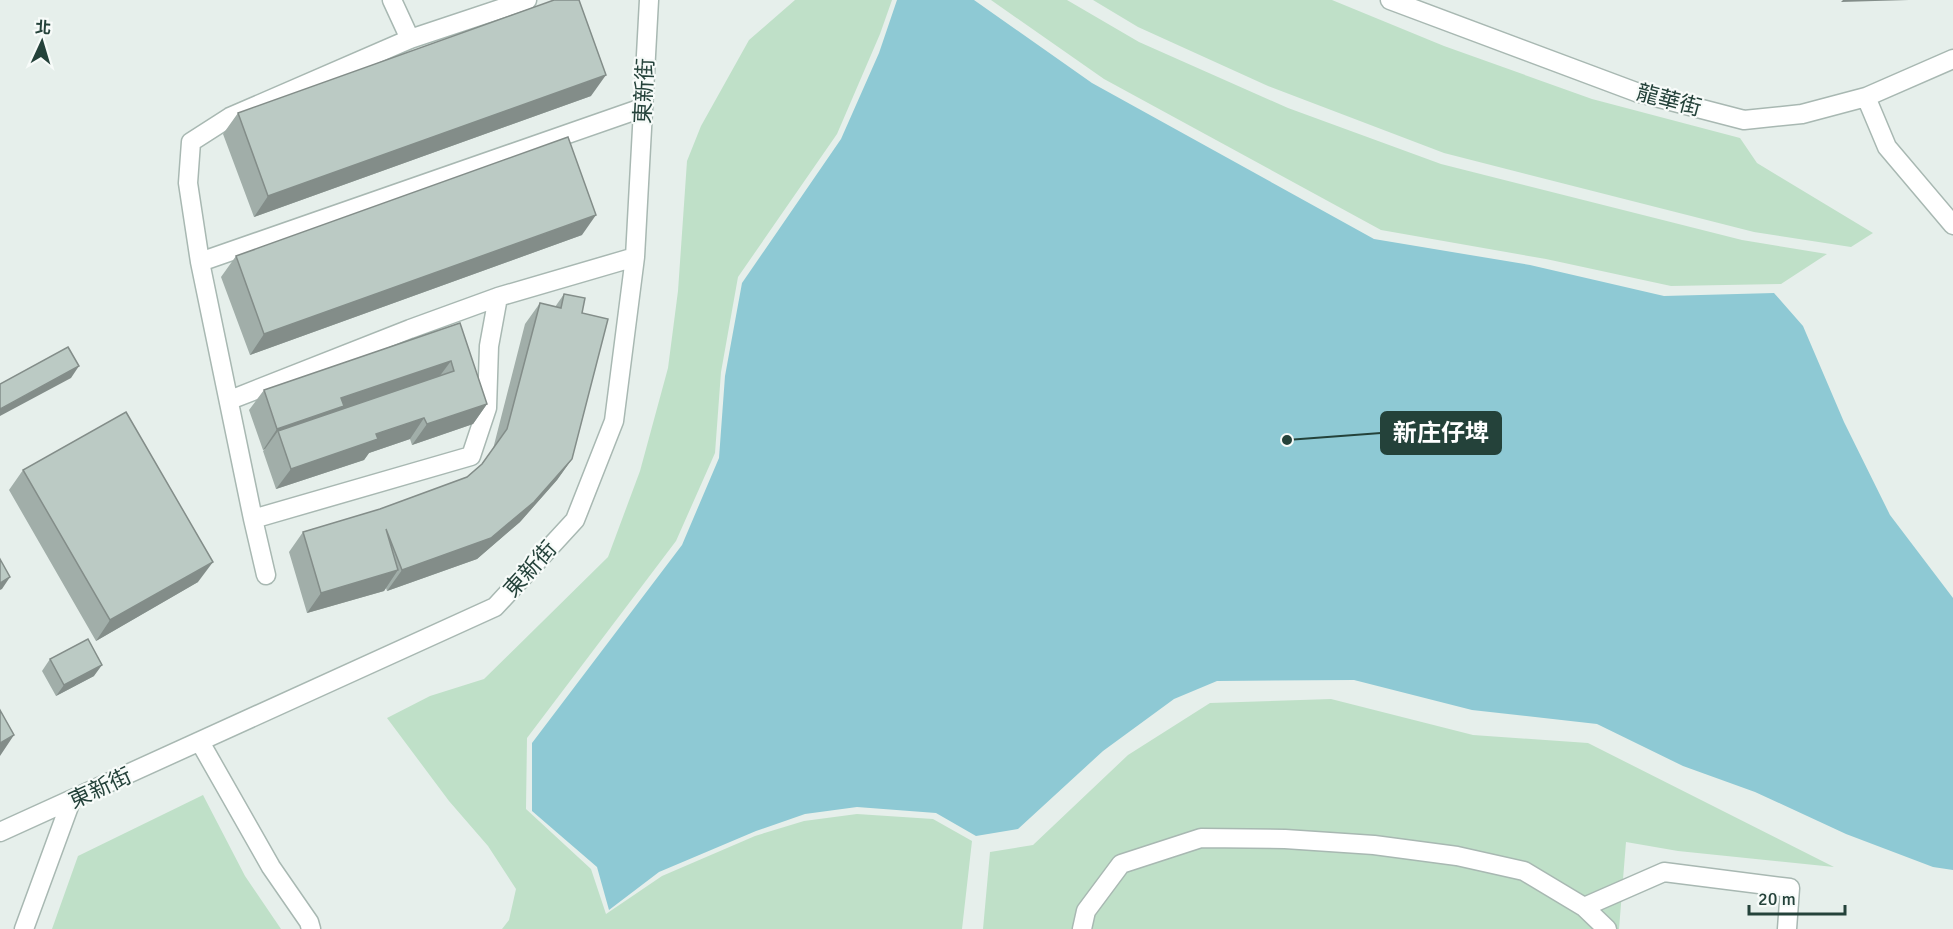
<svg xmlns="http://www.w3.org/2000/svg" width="1953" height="929" viewBox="0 0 1953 929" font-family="Signika,'Noto Sans TC',sans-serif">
<rect width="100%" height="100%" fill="#e6efeb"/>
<path fill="#bfe0c8" d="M795 0H892L880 34 837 134 738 277 721 372 715 453 676 541 527 738 526 809 591 869 606 914 662 876 755 836 804 821 857 814 933 819 972 841 962 929H502L509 920 516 889 488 846 449 801 387 718 430 696 484 679 608 557 640 471 668 368 678 291 687 161 701 126 749 40Z
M991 0H1067L1139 42 1288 108 1441 164 1742 240 1827 254 1781 284 1671 286 1546 259 1381 230 1104 79Z
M1093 0H1332L1444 46 1592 99 1740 138 1757 163 1873 233 1851 247 1754 232 1444 153 1268 86 1138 27Z
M1331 699 1473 735 1588 743 1834 867 1678 851 1626 842 1619 929H983L990 852 1033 845 1128 755 1210 703Z
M203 795 245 876 281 929H52L78 856Z"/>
<path fill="#8ec9d4" d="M897 0H974L1092 83 1374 239 1530 265 1664 296 1774 293 1803 326 1844 422 1890 515 1953 598V870L1933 867 1846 834 1755 792 1683 766 1597 724 1472 710 1354 680 1217 681 1174 699 1103 751 1018 829 976 836 936 813 857 807 805 814 756 831 659 872 609 910 597 867 532 811V743L682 545 719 458 725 376 742 283 841 139 879 53Z"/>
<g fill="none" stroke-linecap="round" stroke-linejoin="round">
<g stroke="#a8b8b2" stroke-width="21">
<path id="minor" d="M392 0 410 39
M1390 0 1636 92 1744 120 1802 114 1866 97 1953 59
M1866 97 1887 147 1953 225
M200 262 642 108
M230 400 410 329 498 297 635 257
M253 519 471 456 487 408 489 346 498 297
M266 575 253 519 200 262 188 183 191 142 230 117 410 39 527 0
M200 742 271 867 309 922 311 929
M0 832 495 607 575 520 614 421 635 257 649 0
M1584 907 1664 872 1790 888 1787 929
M24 929 71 801
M1082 929 1086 911 1121 864 1201 838 1285 839 1374 845 1457 856 1524 871 1584 907 1607 929"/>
</g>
<use href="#minor" stroke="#fff" stroke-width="18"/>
</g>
<path fill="#a1aea9" d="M591 96 254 217 223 134 238 113Z
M582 235 250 355 221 277 236 256Z
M564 294 582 313 572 459 557 480 520 522 477 559 387 591 386 588 384 591 307 613 289 552 303 532 380 509 467 477 482 464 493 449 525 324 540 303 555 307Z
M460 323 487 404 473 424 412 445 410 439 369 453 364 460 276 489 263 451 265 449 263 450 249 410 264 390Z
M23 470 198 582 96 641 9 490Z
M50 659 94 676 56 696 42 671Z"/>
<path fill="#838d89" d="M1843 0H1909L1841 2Z
M606 75 591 96 254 217 268 196Z
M596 215 582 235 250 355 264 334Z
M451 361 436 381 278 431 265 449 263 450 277 429 341 398Z
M79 366 71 378 0 416V409Z
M487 404 473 424 412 445 427 424Z
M424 418 410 439 369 453 364 460 276 489 291 469 376 434Z
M572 459 557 480 520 522 477 559 387 591 402 570Z
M213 562 198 582 96 641 110 620Z
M398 570 384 591 307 613 321 593Z
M10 577 2 589 0 590V583Z
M102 665 94 676 56 696 64 685Z
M14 735 0 756V743Z"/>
<path fill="#bbcac4" stroke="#838d89" stroke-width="1.5" d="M554 0H579L606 75 268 196 238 113Z
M568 137 596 215 264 334 236 256Z
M564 294 585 298 582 313 608 319 572 459 534 502 491 538 402 570 386 529 398 570 321 593 303 532 380 509 467 477 482 464 507 429 540 303 561 308Z
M460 323 487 404 427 424 424 418 376 434 378 439 291 469 278 431 454 371 451 361 341 398 344 406 277 429 264 390Z
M68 347 79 366 0 409V384Z
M126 412 213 562 110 620 23 470Z
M0 559 10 577 0 583Z
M88 639 102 665 64 685 50 659Z
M0 710 14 735 0 743Z"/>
<g text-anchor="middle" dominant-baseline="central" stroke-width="4.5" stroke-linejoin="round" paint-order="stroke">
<g font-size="22" fill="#24423a" stroke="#f7fbf9">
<text transform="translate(644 91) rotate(-87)">東新街</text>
<text transform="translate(1669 100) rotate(15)">龍華街</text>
<text transform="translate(530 569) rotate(-48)">東新街</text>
<text transform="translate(100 788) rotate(-25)">東新街</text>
</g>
</g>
<path fill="none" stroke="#24423a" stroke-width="2" d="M1287 440L1381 433"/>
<circle fill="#24423a" stroke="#f7fbf9" stroke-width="2" cx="1287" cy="440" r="6"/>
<rect fill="#24423a" stroke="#24423a" stroke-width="2" x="1381" y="412" width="120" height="42" rx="6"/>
<g font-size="24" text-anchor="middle" font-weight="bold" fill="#fff">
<text x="1441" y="441">新庄仔埤</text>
</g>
<g transform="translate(42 42) rotate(4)" stroke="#f7fbf9" stroke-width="4.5" paint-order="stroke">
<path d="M0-4.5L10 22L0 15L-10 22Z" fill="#24423a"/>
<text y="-9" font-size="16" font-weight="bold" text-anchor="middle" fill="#24423a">北</text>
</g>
<path d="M1749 905v9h96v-9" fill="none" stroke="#24423a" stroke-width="3"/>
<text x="1758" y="905" font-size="18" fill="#24423a" stroke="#f7fbf9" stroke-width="4.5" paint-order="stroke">20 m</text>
</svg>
